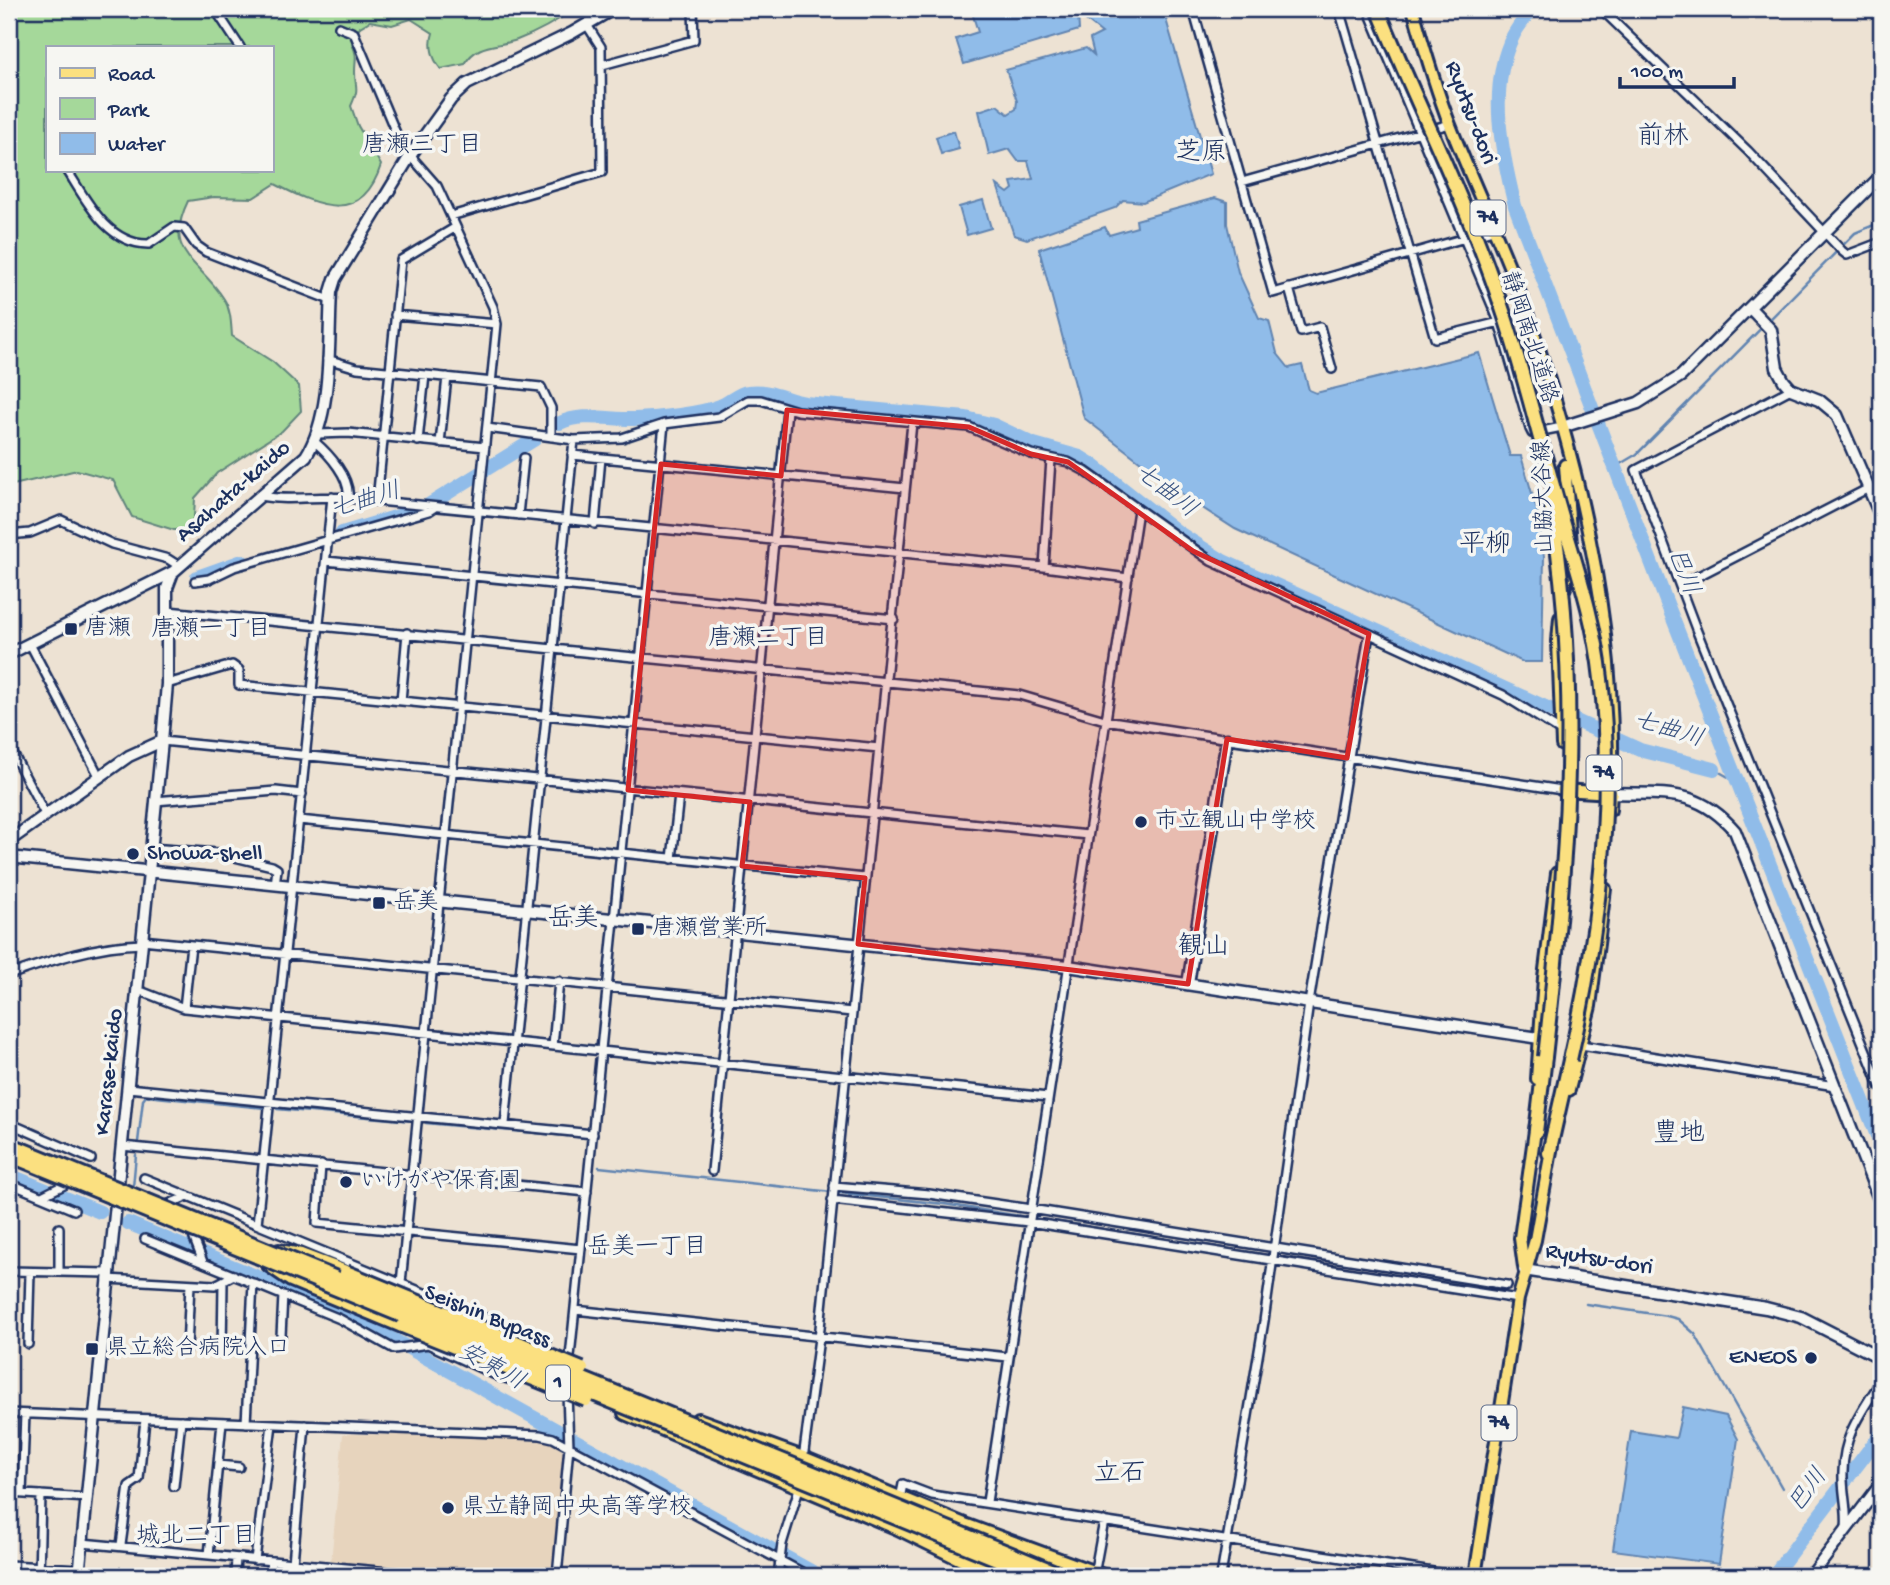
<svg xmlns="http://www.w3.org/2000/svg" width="1890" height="1585" viewBox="0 0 1890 1585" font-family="'Gochi Hand','Klee One',sans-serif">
<rect width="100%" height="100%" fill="#ede2d3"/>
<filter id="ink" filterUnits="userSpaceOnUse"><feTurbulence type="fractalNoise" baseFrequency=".0143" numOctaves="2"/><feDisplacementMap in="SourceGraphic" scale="14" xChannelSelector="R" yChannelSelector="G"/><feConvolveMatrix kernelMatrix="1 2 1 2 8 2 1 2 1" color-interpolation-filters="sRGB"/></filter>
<g filter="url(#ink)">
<path fill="#e7d4bd" d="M343 1434 482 1436 551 1442 559 1447 565 1455 553 1576H477L331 1562Z"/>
<path fill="#a5d89a" stroke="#60847c" stroke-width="2" fill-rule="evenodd" d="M9 9H574C556 22 538 32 517 40 497 47 476 43 465 64L441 69C432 59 429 45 433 33L411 19 392 25 370 21 360 27 352 44C358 56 355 59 355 72 355 90 360 86 351 106L358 126 381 165C362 225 319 207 275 184L253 198 214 197 188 201C162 255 199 259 224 299 231 310 231 323 232 336L273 362 299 386 301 411 282 431 217 473 195 498 194 517 187 530H174L132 517 113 480 77 470 9 486ZM47 47H271V170H47Z"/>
<path fill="#90bce9" stroke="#6184b1" stroke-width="2" d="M971 9H1163L1211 174 1143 202 1123 200 1115 208 1027 239 1014 235 997 185 1008 193 1013 189 1011 182 1033 179 1028 161H1018L1009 149 989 155 979 111 997 105 1008 114 1016 109 1017 101 1006 70 1086 48 1094 55 1090 39 1102 33 1078 14 1079 30 964 64 956 39 978 32Z
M954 131 959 149 941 154 936 137Z
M1215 198 1227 202V224L1238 272 1259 318 1269 321 1277 353 1289 368 1302 365 1309 390 1316 393 1479 353 1510 456H1521L1539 517 1544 557 1542 662H1523L1235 529 1190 500 1084 418 1039 249 1105 227 1109 235 1137 227 1136 220Z
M983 200 991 228 967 235 959 207Z
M1683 1407 1726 1416 1738 1439 1719 1564 1613 1550 1631 1431 1676 1438Z"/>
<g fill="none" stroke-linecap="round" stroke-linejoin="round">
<path stroke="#6184b1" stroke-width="2.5" d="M1615 467 1637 454 1855 233 1881 222
M1714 769 1732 779 1741 790
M277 1109 413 1121
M426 1123 588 1138 585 1165
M138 1142 143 1100 146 1096 265 1108
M599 1167 944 1204 1501 1292
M133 1187 136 1155
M1586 1304 1667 1316 1678 1319 1695 1334 1782 1488
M25 1490 77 1493"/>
<path stroke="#90bce9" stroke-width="14" d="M1532 9C1526 17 1518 26 1513 36 1487 88 1502 153 1515 206L1666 601 1881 1146
M560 423C582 412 611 420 635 419 657 418 699 414 720 406 729 403 738 393 748 392 770 389 785 400 805 403L966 418 994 425 1034 444 1080 457 1093 465 1179 533 1223 561 1640 750 1714 769
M342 533 422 509 535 439
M197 577 242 561
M9 1175 100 1212
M128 1223 349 1315 820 1576
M1773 1576 1881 1434"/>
<g stroke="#1b2f5e" stroke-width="12">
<path id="street" d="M215 9 240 47
M1193 9 1273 293 1493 230
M1339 9 1435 338 1528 315
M1368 9 1499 322 1530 429 1532 433 1562 427
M1601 9 1748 151 1842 251 1847 255 1881 242
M339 27 354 33 401 145 437 186 493 307 497 324 401 1283
M602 65 694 40 693 9
M67 170C86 200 108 245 149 244L174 227 184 228 196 245 206 252 330 300
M1242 182 1450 124
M451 216 602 172 601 47 587 25
M1289 288 1301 332 1320 327 1332 369
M395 315 497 324
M327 359 357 368 541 387 551 408V437
M1791 389 1636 470 1696 629 1881 1088
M487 428 574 440 622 438 664 424 719 417 748 400H761L797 411 969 427 1031 454 1068 462 1085 471 1211 561 1503 695 1562 732
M318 434 348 433 485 447
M418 441 425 375
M315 442C329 454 351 478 348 498
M440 443 447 377
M572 455 905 488
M260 496C293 502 317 495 348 498L1044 567 1128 578
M377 501 401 260 456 227
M518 515 524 458
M595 524 601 458
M9 535 30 533 61 520 112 544 168 559 179 566
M326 561 894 619
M1044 567 1051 459
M195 581 209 579 234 567 429 511 435 507
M1681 585 1869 488
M168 611 1019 695 1105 720 1562 790
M30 644 99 776
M167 684 232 665 239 670V685L879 748
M401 701 407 633
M162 741 1088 835
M9 746 45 814
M155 801 276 791 302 794
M299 820 865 878
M150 848 218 853 272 866 277 869 275 885
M672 859 679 795
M142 940 852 1012
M9 975C52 960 96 945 142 944
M138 990 184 1008 1048 1097
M184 1008 191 945
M1581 1045 1835 1086
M553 1046 559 981
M128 1088 593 1134
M9 1123 91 1159
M505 1124 574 440
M122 1146 587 1192
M321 1165 317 1223 581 1249
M712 1171 787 410
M144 1178 546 1343
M9 1183 74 1210
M834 1186 929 1194 1031 1209 1507 1285
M42 1196 70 1182
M832 1200 1029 1222 1518 1299
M164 1206 188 1196
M257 1224 332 497
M191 1231 203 1262
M145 1239 340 1319 394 1349 428 1344 500 1377 508 1379 520 1374
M9 1271 108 1273
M59 1272V1228
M107 1279 215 1285 234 1275
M575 1310 1008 1357
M281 1336 283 1295
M28 1344 30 1272
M187 1348 190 1284
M222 1351 223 1282
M569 1367 664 424
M9 1413 540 1435 553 1438 809 1576
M246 1423 253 1283
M803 1459 819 1338 912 423
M218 1465 239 1467
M174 1486 181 1420
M9 1493 88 1498
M22 1494 25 1414
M900 1499 903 1484 932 1495 1459 1576
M987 1502 1138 510
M1846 1528C1848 1509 1842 1491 1843 1472 1843 1435 1862 1411 1881 1381
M82 1543 431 1576
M121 1545 129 1486 139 1479 145 1419
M209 1555 222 1422
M255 1560 272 1424
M293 1563 305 1425
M9 1565 80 1569
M1094 1575 1104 1521
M39 1576 41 1495
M235 1576 236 1558
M269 1576 271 1561
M557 1576 569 1447 567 1393
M778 1576 782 1544 800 1485
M1221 1576 1264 1321 1309 1003 1369 634"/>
</g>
<g stroke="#1b2f5e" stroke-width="15">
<path id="secondary" d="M1750 308 1771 330 1777 368 1784 381 1791 389 1819 400 1837 415 1881 517
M1562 427 1638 403 1681 376 1881 176
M9 654 173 572 306 456C333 413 328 342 331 292L335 279 410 156 451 99 467 84 572 33 613 9
M1612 793C1665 795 1697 787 1735 831L1881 1204
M9 841 129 756 162 741
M9 857 1068 966 1539 1038
M1188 984 1227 739
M1524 1270 1766 1308 1801 1317 1881 1358
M79 1576 162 741 167 684V588L173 572
M1811 1576 1881 1484"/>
</g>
<g stroke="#1b2f5e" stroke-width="16">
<path id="primary" d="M1413 9C1424 48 1435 87 1450 125 1475 189 1506 251 1528 316 1582 472 1622 645 1610 810
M1565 588 1571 544 1565 465
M1560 618 1558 641 1562 745
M1562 790 1612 793
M1537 1079 1544 978 1557 873
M1569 1090 1590 1006 1605 889
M1524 1267 1520 1238 1536 1123
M1475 1576 1518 1299 1535 1240 1552 1145"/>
</g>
<g stroke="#1b2f5e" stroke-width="18">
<path id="highway" d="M1536 1132 1545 1057
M1549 1153 1570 1060
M279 1251 301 1255 346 1272
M269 1265 291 1280 402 1326
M625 1413 898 1528 996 1576
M698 1420 803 1458 967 1526 1103 1576
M987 1564 1016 1576"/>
</g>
<use href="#street" stroke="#f6f6f2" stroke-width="7"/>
<use href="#secondary" stroke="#f6f6f2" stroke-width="10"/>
<use href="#primary" stroke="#fbe080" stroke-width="10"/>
<use href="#highway" stroke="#fbe080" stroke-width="12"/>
<g stroke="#1b2f5e" stroke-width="18" stroke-linecap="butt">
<path id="highway-bridge" d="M1378 9C1415 100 1460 189 1493 282 1518 351 1535 422 1555 493 1572 555 1594 613 1601 679 1615 802 1597 940 1570 1060
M1545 1057C1566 868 1583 689 1550 500
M9 1144 1065 1576
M9 1155 1038 1576
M346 1272 582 1369
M402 1326 586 1400"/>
</g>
<use href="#highway-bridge" stroke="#fbe080" stroke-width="12"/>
</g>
</g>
<path fill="#d62828" fill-opacity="0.2" stroke="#d62828" stroke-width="5" stroke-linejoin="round" d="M787 410 969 427 1031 454 1068 462 1193 551 1369 634 1347 758 1227 739 1188 984 858 944 865 878 742 866 750 802 628 790 661 464 781 476Z"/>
<g fill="#1b2f5e" stroke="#f6f6f2" stroke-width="2.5">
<rect x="64" y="622" width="14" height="14" rx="3.5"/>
<circle cx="1141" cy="822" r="7"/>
<circle cx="133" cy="854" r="7"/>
<rect x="372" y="896" width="14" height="14" rx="3.5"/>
<rect x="631" y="922" width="14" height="14" rx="3.5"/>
<circle cx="346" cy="1182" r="7"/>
<rect x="85" y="1342" width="14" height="14" rx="3.5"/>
<circle cx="1811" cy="1358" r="7"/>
<circle cx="448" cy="1508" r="7"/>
</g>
<g text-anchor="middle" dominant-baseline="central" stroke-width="7" stroke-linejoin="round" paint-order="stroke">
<g fill="#f6f6f2" stroke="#5d6b8a" stroke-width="2">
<rect x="1470.5" y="200.5" width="35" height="35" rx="5"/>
<rect x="1586.5" y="755.5" width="35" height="35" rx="5"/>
<rect x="546" y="1365.5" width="24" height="35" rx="5"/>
<rect x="1481.5" y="1405.5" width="35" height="35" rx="5"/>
</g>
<g font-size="21" font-weight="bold" fill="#1b2f5e">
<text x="1488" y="218">74</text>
<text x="1604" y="773">74</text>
<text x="558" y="1383">1</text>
<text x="1499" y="1423">74</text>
</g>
<g font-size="23" fill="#1b2f5e" stroke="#f6f6f2">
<text transform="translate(1470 113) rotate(69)">Ryutsu-dori</text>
<text transform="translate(1528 338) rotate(72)">静岡南北道路</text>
<text transform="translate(234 492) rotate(-41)">Asahata-kaido</text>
<text transform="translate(1545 497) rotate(-92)">山脇大谷線</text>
<text transform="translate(110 1072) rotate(-84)">Karase-kaido</text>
<text transform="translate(1599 1260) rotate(9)">Ryutsu-dori</text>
<text transform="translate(487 1317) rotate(22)">Seishin Bypass</text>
</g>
<g font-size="23" fill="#1b2f5e" stroke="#f6f6f2" text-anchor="start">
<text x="85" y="629">唐瀬</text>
<text x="1155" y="822">市立観山中学校</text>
<text x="147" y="854">Showa-shell</text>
<text x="393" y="903">岳美</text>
<text x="652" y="929">唐瀬営業所</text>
<text x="360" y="1182">いけがや保育園</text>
<text x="106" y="1349">県立総合病院入口</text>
<text x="1797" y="1358" text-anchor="end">ENEOS</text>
<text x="462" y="1508">県立静岡中央高等学校</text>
</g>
<g font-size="24" fill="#1b2f5e" stroke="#f6f6f2">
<text x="422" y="146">唐瀬三丁目</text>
<text x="211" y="630">唐瀬一丁目</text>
<text x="768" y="639">唐瀬二丁目</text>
<text x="647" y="1248">岳美一丁目</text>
<text x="196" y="1537">城北二丁目</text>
</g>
<g font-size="24" font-style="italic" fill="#385281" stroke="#f6f6f2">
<text transform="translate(1165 492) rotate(38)">七曲川</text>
<text transform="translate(366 502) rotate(-17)">七曲川</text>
<text transform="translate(1682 572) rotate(69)">巴川</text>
<text transform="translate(1668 731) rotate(17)">七曲川</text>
<text transform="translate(491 1368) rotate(29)">安東川</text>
<text transform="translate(1809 1491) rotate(-53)">巴川</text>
</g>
<g font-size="26" fill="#1b2f5e" stroke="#f6f6f2">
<text x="1663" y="138">前林</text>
<text x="1201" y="154">芝原</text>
<text x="1485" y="546">平柳</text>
<text x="573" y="920">岳美</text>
<text x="1204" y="948">観山</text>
<text x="1679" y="1135">豊地</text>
<text x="1120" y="1475">立石</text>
</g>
</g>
<rect width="1890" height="1585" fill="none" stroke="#f6f6f2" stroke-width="35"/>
<rect x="18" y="18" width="1855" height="1550" fill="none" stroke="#1b2f5e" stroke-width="2.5" filter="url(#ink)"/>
<rect x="46" y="46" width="228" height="126" fill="#f6f6f2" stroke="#9ea6b7" stroke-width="2"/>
<rect x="60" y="68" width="35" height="10" fill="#fbe080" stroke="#9ea6b7" stroke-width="2"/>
<text x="108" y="80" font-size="21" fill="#1b2f5e">Road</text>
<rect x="60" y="98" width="35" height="21" fill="#a5d89a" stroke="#9ea6b7" stroke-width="2"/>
<text x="108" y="116" font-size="21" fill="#1b2f5e">Park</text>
<rect x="60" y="133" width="35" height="21" fill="#90bce9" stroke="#9ea6b7" stroke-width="2"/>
<text x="108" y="150" font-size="21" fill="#1b2f5e">Water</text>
<path d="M1620 77v10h114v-10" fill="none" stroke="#1b2f5e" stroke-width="3.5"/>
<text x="1631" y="77" font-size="21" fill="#1b2f5e" stroke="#f6f6f2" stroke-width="5" paint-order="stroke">100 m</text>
</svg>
